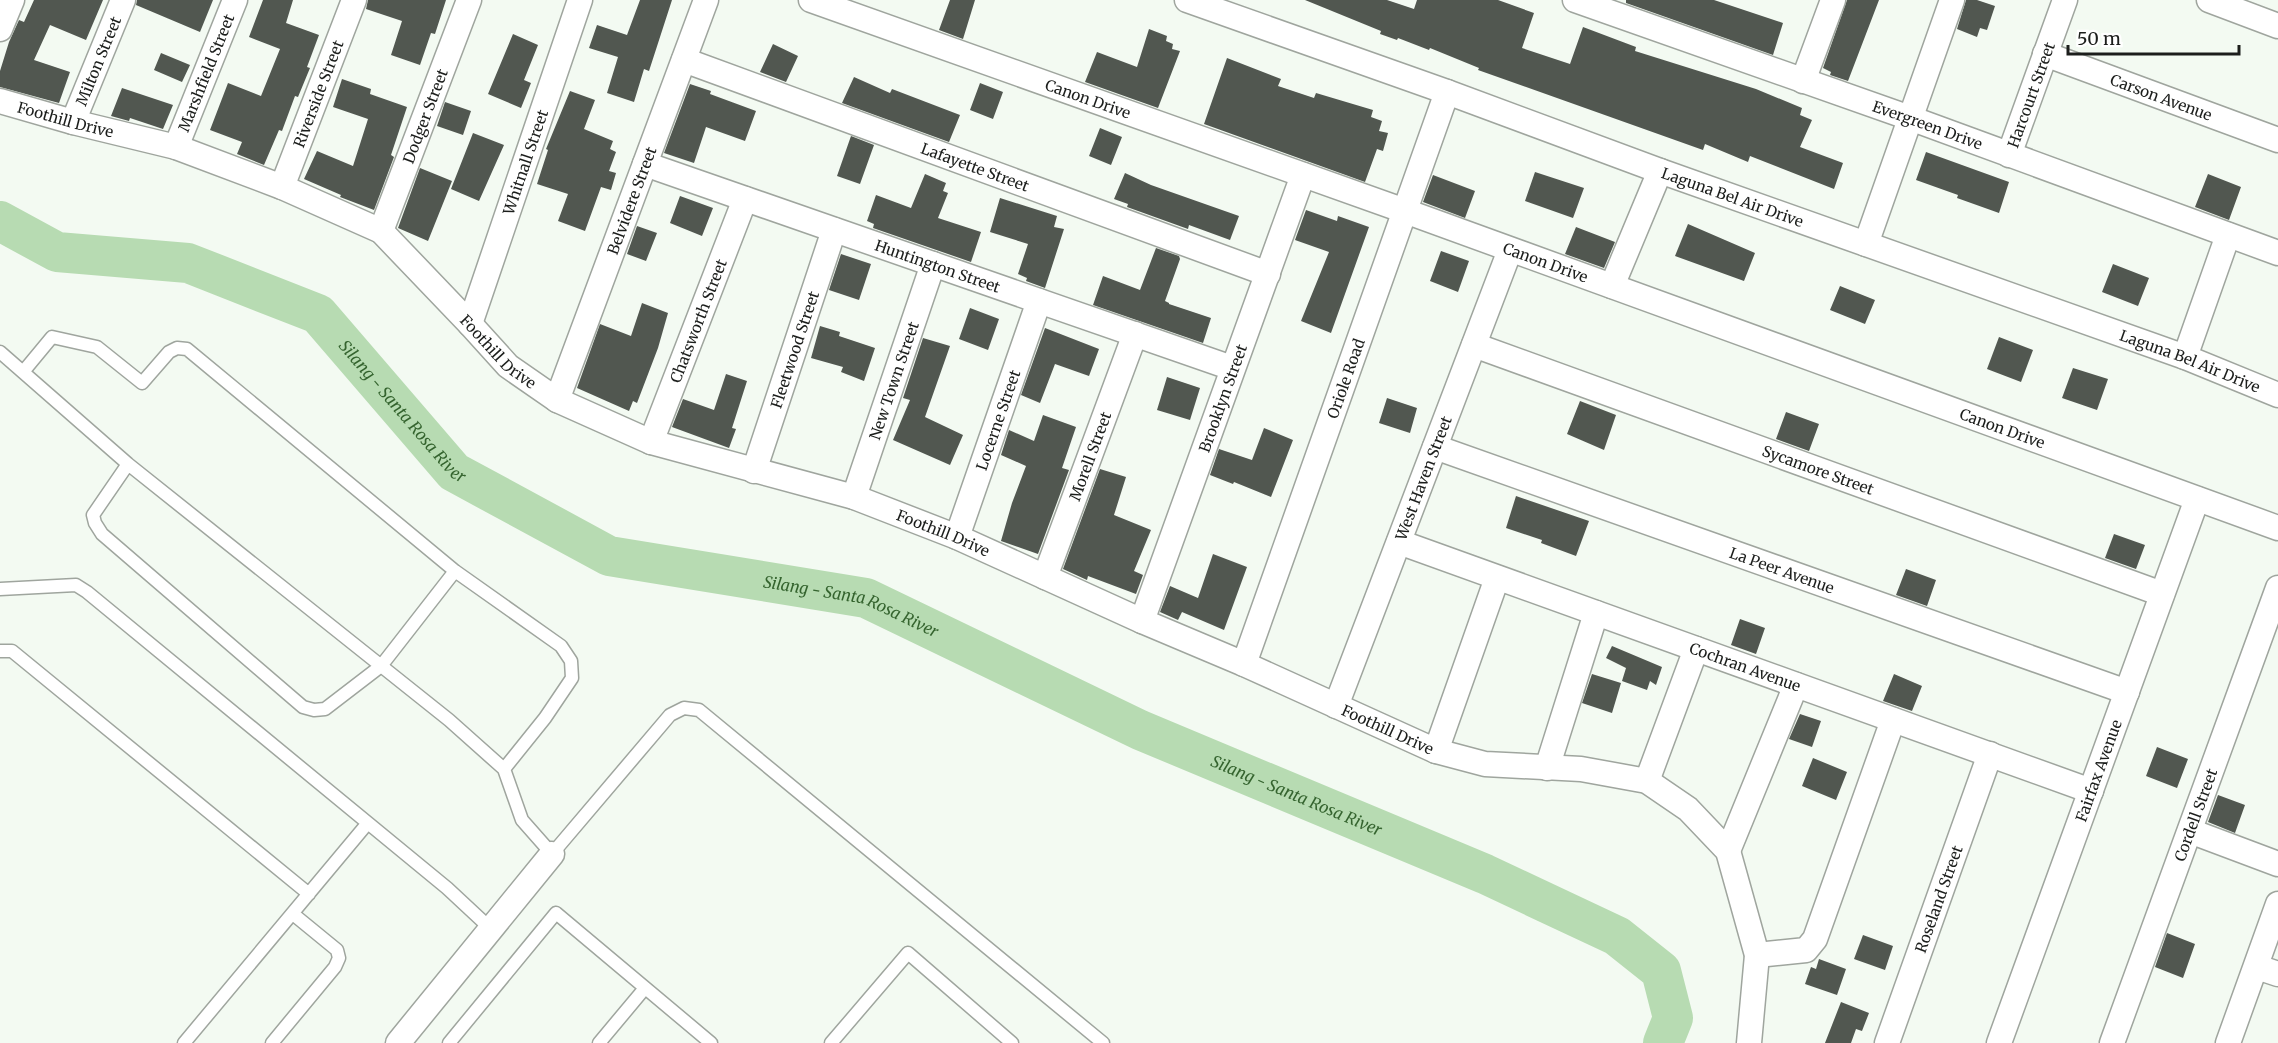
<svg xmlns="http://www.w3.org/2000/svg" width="2278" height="1043" viewBox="0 0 2278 1043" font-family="Merriweather,serif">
<rect width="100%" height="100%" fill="#f3faf2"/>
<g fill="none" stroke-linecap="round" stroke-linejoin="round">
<path stroke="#b7dbb2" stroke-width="40" id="s1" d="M0 221 57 252 188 263 318 314 454 472 609 556 866 598 1140 730 1485 874 1617 936 1661 971 1673 1018 1663 1043"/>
</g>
<path fill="#515750" d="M34 0H103L86 40 50 25 34 60 70 72 59 103 0 87V71L9 42 19 20 24 22Z
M137 0H213L200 32 136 5Z
M263 0H293L286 23 319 35 307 67 310 68 298 97 295 96 282 131 279 130 264 165 237 154 242 142 210 130 228 83 261 96 280 49 249 37Z
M368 0H446L435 34 431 33 420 65 391 55 402 21 366 9Z
M640 0H672L649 71 644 69 634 102 607 93 618 57 589 48 597 25 627 35Z
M950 0H975L963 39 939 30Z
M1305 0H1387L1414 9 1417 0H1498L1534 13 1522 48 1570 64 1583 27 1636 47 1635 51 1756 89 1802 108 1800 115 1812 120 1800 147 1843 163 1834 189 1750 156 1748 162 1705 144 1703 150 1478 70 1479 68 1430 48 1429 50 1398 38 1397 40 1380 34 1381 31Z
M1626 0H1714L1783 23 1773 55 1626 3Z
M1847 0H1879L1848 81 1830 75 1831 72 1823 68Z
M1966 0H1977L1995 6 1987 30 1980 28 1977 37 1957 29Z
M1149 29 1167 36 1166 41 1173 44 1172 49 1180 51 1158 108 1085 82 1097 52 1137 67Z
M513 34 538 45 524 80 531 83 521 108 488 94Z
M773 44 798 56 786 82 760 72Z
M161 53 190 65 182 82 154 70Z
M1227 58 1281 79 1278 86 1314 98 1316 93 1373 110 1371 117 1382 121 1379 131 1388 133 1383 151 1377 149 1365 182 1204 124Z
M854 77 890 93 892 89 960 115 949 142 842 103Z
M342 79 371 89 370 94 407 107 391 155 394 157 374 210 340 197 341 195 304 179 317 151 353 166 368 119 333 107Z
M980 83 1003 92 993 119 970 110Z
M690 84 711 91 710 94 756 111 745 141 706 127 694 163 664 153Z
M122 88 173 105 163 129 130 118 129 121 111 116Z
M570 91 595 100 584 129 613 141 610 149 616 152 609 171 616 173 611 190 601 187 585 231 558 221 568 194 537 184 548 150 546 149Z
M445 102 471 111 463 135 437 126Z
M1100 128 1122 137 1111 165 1089 156Z
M473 133 504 145 479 201 451 189Z
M851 136 874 145 860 184 837 176Z
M1926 152 2009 182 1999 213 1957 198 1958 195 1916 180Z
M420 168 452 181 428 241 398 228Z
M1535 172 1584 188 1573 218 1525 201Z
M1125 173 1151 185 1239 216 1230 240 1189 225 1188 229 1127 207 1128 204 1114 199Z
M925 174 946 183 943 191 948 193 938 218 981 232 971 262 873 228 874 224 867 221 876 195 911 208Z
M2208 174 2241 187 2229 220 2195 207Z
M1433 175 1475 191 1465 218 1423 202Z
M680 196 713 208 702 236 670 223Z
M1000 198 1057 216 1054 227 1064 229 1045 288 1026 281 1027 278 1018 274 1028 244 990 232Z
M1306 210 1337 221 1338 216 1369 227 1331 333 1301 321 1329 252 1295 240Z
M1688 224 1755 253 1744 281 1675 256Z
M637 226 657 233 646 261 627 254Z
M1576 227 1615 242 1604 268 1565 254Z
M1156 248 1179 256 1180 259 1165 301 1169 303V304L1211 318 1203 343 1093 305 1103 276 1140 290Z
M1441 251 1469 261 1458 292 1430 281Z
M841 254 871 264 859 300 829 290Z
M2113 264 2149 278 2138 306 2102 292Z
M1840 286 1875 300 1865 324 1830 310Z
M642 303 668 313 658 348 637 403 633 401 629 411 577 388 600 324 631 336Z
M970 308 999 319 988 350 959 339Z
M820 326 840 332 839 336 875 348 864 381 841 372 843 367 811 358Z
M1045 328 1099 349 1089 376 1055 364 1040 403 1021 395Z
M1999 337 2033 350 2021 382 1987 369Z
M923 338 950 346 925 417 963 435 950 465 893 440 910 400 903 398Z
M2073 368 2108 379 2097 410 2062 398Z
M726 374 747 381 732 428 736 429 729 448 672 427 683 399 714 410Z
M1167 377 1200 388 1190 420 1157 410Z
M1387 398 1417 408 1410 433 1379 423Z
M1580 401 1616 415 1604 450 1567 434Z
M1786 412 1819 424 1809 451 1776 439Z
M1043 415 1076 427 1062 468 1069 470 1038 554 1001 541 1012 503 1026 466 1001 455 1009 430 1034 441Z
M1264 428 1293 440 1271 497 1234 482 1233 484 1210 475 1219 449 1252 460Z
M1100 469 1126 477 1114 515 1151 530 1134 571 1143 575 1136 594 1088 576 1087 580 1063 569Z
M1516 496 1589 521 1576 556 1541 543 1542 540 1506 528Z
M2114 534 2145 545 2136 569 2105 558Z
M1213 554 1247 567 1224 630 1182 612 1178 620 1160 612 1170 586 1198 598Z
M1906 569 1936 580 1927 606 1896 595Z
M1740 619 1765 628 1756 654 1731 645Z
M1612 646 1662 667 1656 685 1650 681 1647 690 1622 681 1626 668 1606 658Z
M1592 674 1621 683 1612 713 1582 703Z
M1894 674 1922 686 1912 711 1883 701Z
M1800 714 1821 721 1812 747 1789 739Z
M2157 747 2188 759 2177 788 2146 776Z
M1813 758 1847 772 1836 800 1802 786Z
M2218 795 2245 805 2235 833 2208 822Z
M2167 933 2195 944 2183 978 2155 967Z
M1863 935 1893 946 1885 970 1854 959Z
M1819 959 1846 969 1837 995 1805 984 1811 967 1816 969Z
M1841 1002 1869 1013 1862 1031 1856 1029 1851 1043H1825Z"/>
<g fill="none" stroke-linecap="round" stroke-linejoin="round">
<g stroke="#9fa59e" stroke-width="15">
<path id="service" d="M0 352 128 464 449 720 504 769 522 820 552 854 670 715 684 708 699 710 1103 1043
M23 372 52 337 97 347 142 383 169 352 177 348 187 349 455 571 561 646 571 661 572 678 545 718 504 769
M128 464 93 515 95 523 102 534 303 707 314 710 325 709 381 666 455 571
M0 589 76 585 87 592 447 888 491 929
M0 651H12L309 894
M184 1043 367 824
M272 1043 335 967 339 958 337 950 293 914
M449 1043 556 913 711 1043
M599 1043 645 988
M831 1043 908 953 1012 1043"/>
</g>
<g stroke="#9fa59e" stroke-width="27">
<g id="minor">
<path id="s2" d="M811 0 1405 211 2278 528"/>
<path id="s3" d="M1187 0 1447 92 1660 171 2185 357 2278 395"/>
<path id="s4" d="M1575 0 1910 118 2278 253"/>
<path d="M2209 0 2278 26"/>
<path d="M0 29 12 0"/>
<path id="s5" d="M2045 54 2278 140"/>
<path id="s6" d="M684 60 1268 274"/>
<path d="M1803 81 1833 0"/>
<path id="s7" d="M0 101 73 122 176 147 282 187 381 231 470 324 508 366 557 400 651 442 854 497 957 537 1142 621 1244 664 1436 751 1485 764 1581 769 1647 781 1688 809 1728 851 1757 955 1749 1043"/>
<path id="s8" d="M73 122 123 0"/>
<path id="s9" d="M176 147 235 0"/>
<path id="s10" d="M2009 155 2065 0"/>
<path id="s11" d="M645 164 1232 368"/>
<path id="s12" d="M282 187 354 0"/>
<path id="s13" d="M381 231 469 0"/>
<path d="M1866 244 1952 0"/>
<path d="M1612 286 1660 171"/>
<path id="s14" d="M470 324 580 0"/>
<path id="s15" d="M1474 345 2162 594"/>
<path d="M2185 357 2228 235"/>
<path id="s16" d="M557 400 706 0"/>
<path id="s17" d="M651 442 745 199"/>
<path id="s18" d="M1435 447 2127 692"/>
<path id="s19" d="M754 471 834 230"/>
<path id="s20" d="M854 497 933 264"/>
<path id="s21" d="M957 537 1039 301"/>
<path id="s22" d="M1399 542 2091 791"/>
<path id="s23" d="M1045 577 1135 334"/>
<path id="s24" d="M1142 621 1303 175"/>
<path id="s25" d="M1244 664 1447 92"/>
<path id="s26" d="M1336 706 1510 250"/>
<path d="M1436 751 1497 578"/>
<path d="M1547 768 1596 613"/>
<path d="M1647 781 1696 649"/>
<path d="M2190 831 2278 864"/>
<path d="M1728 851 1796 685"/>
<path d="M1757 955 1806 950 1815 939 1893 720"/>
<path d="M2257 967 2278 974"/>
<path d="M398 1043 552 854"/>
<path id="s27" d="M1887 1043 1990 754"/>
<path id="s28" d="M1999 1043 2197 499"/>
<path id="s29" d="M2112 1043 2278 588"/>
<path d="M2228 1043 2278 904"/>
</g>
</g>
<use href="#service" stroke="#fff" stroke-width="12"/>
<use href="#minor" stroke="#fff" stroke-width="24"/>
</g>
<g text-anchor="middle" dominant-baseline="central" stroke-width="6" stroke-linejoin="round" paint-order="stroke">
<g font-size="15" fill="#1c1e1c" stroke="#fff">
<text stroke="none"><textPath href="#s8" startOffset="66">Milton Street</textPath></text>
<text stroke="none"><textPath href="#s9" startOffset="80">Marshfield Street</textPath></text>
<text stroke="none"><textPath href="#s12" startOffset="100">Riverside Street</textPath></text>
<text stroke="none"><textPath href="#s10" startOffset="64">Harcourt Street</textPath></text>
<text stroke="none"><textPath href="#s5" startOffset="124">Carson Avenue</textPath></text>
<text stroke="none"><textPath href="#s2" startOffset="294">Canon Drive</textPath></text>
<text stroke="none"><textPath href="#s13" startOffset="123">Dodger Street</textPath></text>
<text stroke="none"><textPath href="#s7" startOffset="68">Foothill Drive</textPath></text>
<text stroke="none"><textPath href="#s4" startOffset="374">Evergreen Drive</textPath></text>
<text stroke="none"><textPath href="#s14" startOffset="171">Whitnall Street</textPath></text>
<text stroke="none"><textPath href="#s6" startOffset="310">Lafayette Street</textPath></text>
<text stroke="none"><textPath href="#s3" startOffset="580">Laguna Bel Air Drive</textPath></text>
<text stroke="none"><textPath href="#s16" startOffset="213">Belvidere Street</textPath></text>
<text stroke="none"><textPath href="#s2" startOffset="780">Canon Drive</textPath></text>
<text stroke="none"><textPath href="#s11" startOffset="310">Huntington Street</textPath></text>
<text stroke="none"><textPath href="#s17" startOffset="130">Chatsworth Street</textPath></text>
<text stroke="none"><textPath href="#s7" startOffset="572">Foothill Drive</textPath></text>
<text stroke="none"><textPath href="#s19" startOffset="128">Fleetwood Street</textPath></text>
<text stroke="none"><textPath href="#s3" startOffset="1066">Laguna Bel Air Drive</textPath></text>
<text stroke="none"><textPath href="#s25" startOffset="303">Oriole Road</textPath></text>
<text stroke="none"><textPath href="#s20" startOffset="123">New Town Street</textPath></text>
<text stroke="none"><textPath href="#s24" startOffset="237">Brooklyn Street</textPath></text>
<text stroke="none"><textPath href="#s21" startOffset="124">Locerne Street</textPath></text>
<text stroke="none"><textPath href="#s2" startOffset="1266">Canon Drive</textPath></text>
<text stroke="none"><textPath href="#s23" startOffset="129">Morell Street</textPath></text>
<text stroke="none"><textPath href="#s15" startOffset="366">Sycamore Street</textPath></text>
<text stroke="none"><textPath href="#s26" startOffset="244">West Haven Street</textPath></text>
<text stroke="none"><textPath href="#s7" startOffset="1058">Foothill Drive</textPath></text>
<text stroke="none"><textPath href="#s18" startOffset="368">La Peer Avenue</textPath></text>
<text stroke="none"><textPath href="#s22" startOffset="368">Cochran Avenue</textPath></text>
<text stroke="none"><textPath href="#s7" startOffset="1544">Foothill Drive</textPath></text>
<text stroke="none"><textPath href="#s28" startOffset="290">Fairfax Avenue</textPath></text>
<text stroke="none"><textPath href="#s29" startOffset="243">Cordell Street</textPath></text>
<text stroke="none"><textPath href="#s27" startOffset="153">Roseland Street</textPath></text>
</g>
<g font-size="16" font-style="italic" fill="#35642f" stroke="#fff">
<text stroke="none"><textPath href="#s1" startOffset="465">Silang - Santa Rosa River</textPath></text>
<text stroke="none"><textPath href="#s1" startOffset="969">Silang - Santa Rosa River</textPath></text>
<text stroke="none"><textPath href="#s1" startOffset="1455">Silang - Santa Rosa River</textPath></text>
</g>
</g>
<path d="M2068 45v9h171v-9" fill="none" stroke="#1c1e1c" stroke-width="3"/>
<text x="2077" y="45" font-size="18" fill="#1c1e1c" stroke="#ffffff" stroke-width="4.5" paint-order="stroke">50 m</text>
</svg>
